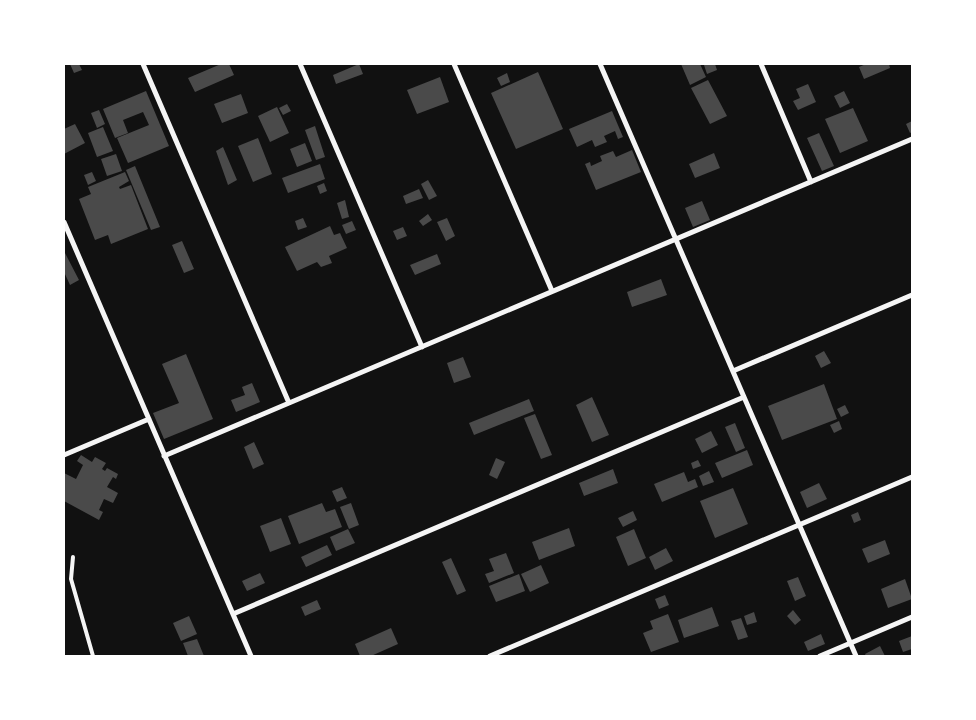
<svg xmlns="http://www.w3.org/2000/svg" width="976" height="720" viewBox="0 0 976 720" font-family="'Sofia Sans Condensed',sans-serif">
<rect width="100%" height="100%" fill="#111"/>
<path fill="#4a4a4a" d="M70 64H79L82 70 74 73Z
M221 64H229L234 75 195 92 188 78Z
M359 64 363 74 336 84 333 75Z
M681 64H700L706 77 690 85Z
M706 64H715L717 70 707 74 704 65Z
M866 64H889L890 68 864 79 859 67Z
M538 72 563 129 516 149 491 93Z
M507 73 510 82 501 86 497 78Z
M440 77 449 102 417 114 407 90Z
M708 80 727 116 710 124 691 88Z
M808 84 816 102 798 110 793 101 800 98 796 89Z
M146 91 169 146 128 163 117 138 149 125 143 112 123 120 128 133 115 138 103 109Z
M844 91 850 103 840 108 834 96Z
M241 94 248 113 222 123 214 104Z
M287 104 291 111 283 115 279 108Z
M277 107 289 133 270 142 258 116Z
M853 108 868 141 840 153 825 119Z
M99 110 105 124 97 128 91 113Z
M612 111 623 137 618 139 615 131 604 136 607 142 595 147 592 140 577 147 569 129Z
M912 121V132L910 133 906 124Z
M75 124 85 143 64 154V129Z
M315 126 325 157 316 160 305 130Z
M103 127 113 151 97 157 88 133Z
M819 133 834 166 822 171 807 138Z
M258 138 272 174 253 182 238 146Z
M305 143 312 161 297 167 290 149Z
M223 147 237 180 228 185 216 151Z
M632 150 641 172 596 190 585 164 590 162 591 166 602 161 600 156 613 151 616 157Z
M714 153 720 168 695 178 689 164Z
M116 154 122 171 107 176 101 159Z
M320 164 325 179 288 193 282 178Z
M135 166 160 227 151 230 126 170Z
M92 172 96 181 88 185 84 175Z
M125 172 129 181 119 187 120 189 131 185 148 229 111 244 108 235 95 240 79 199 91 194 88 187Z
M428 180 437 196 429 200 421 184Z
M324 183 327 191 320 194 317 186Z
M419 189 423 198 406 204 403 196Z
M345 200 349 217 342 219 337 203Z
M702 201 710 220 693 227 685 208Z
M428 214 432 220 423 226 419 221Z
M303 218 307 227 298 230 295 221Z
M447 218 455 236 446 241 437 222Z
M352 221 356 230 346 234 342 225Z
M330 226 334 235 340 233 347 248 329 256 332 263 321 267 317 262 297 271 285 247Z
M403 227 407 236 397 240 393 231Z
M182 241 194 269 184 273 172 245Z
M64 253H65L79 280 70 285 64 272Z
M437 254 441 264 415 275 410 265Z
M661 279 667 295 632 307 627 292Z
M824 351 831 363 821 368 815 356Z
M186 354 213 419 164 439 153 413 179 403 162 364Z
M463 357 471 377 454 383 447 363Z
M252 383 260 402 236 412 231 400 245 395 242 387Z
M824 384 837 419 782 440 768 406Z
M592 397 609 435 592 442 576 405Z
M529 399 534 411 474 435 469 423Z
M845 405 849 413 841 417 837 409Z
M535 414 552 455 541 459 524 418Z
M839 421 842 429 834 433 830 425Z
M735 423 745 448 736 452 725 427Z
M711 431 718 445 702 453 695 439Z
M254 442 264 464 253 469 244 447Z
M747 450 753 465 722 478 715 463Z
M81 455 92 462 95 457 106 463 102 469 105 471 107 468 118 474 116 479 113 477 107 487 118 493 113 503 104 499 99 510 103 512 99 520 64 501V473L76 479 83 465 77 461Z
M496 458 505 462 497 479 489 475Z
M698 460 701 466 693 469 691 463Z
M613 469 618 483 584 496 579 483Z
M709 471 714 482 703 486 699 476Z
M684 472 688 482 695 479 698 487 662 502 654 484Z
M819 483 827 499 807 508 800 492Z
M342 487 347 498 337 502 332 491Z
M733 488 748 524 715 538 700 501Z
M322 503 326 512 335 509 342 527 299 544 288 516Z
M351 503 359 525 349 529 340 507Z
M633 511 637 520 623 527 618 518Z
M858 512 861 520 854 523 851 515Z
M281 518 291 544 270 552 260 526Z
M569 528 575 546 539 560 532 542Z
M348 529 355 543 336 551 330 537Z
M634 529 646 558 628 566 616 537Z
M885 540 890 554 868 563 862 549Z
M327 545 332 555 306 567 301 557Z
M666 548 673 561 655 570 649 557Z
M506 553 514 573 489 583 485 574 494 571 489 559Z
M451 558 466 591 457 595 442 562Z
M541 565 549 583 530 592 521 574Z
M260 573 265 583 247 591 242 581Z
M519 574 525 591 496 602 489 586Z
M798 577 806 596 795 601 787 581Z
M905 579 912 599 888 608 881 589Z
M665 595 669 605 659 609 655 599Z
M317 600 321 609 305 616 301 607Z
M712 607 719 626 684 638 678 620Z
M793 610 801 620 795 625 787 616Z
M754 612 757 622 747 625 744 616Z
M668 614 679 642 651 652 643 633 653 629 650 621Z
M189 616 197 634 181 641 173 623Z
M741 618 748 637 738 640 731 621Z
M391 628 398 644 371 656H360L355 644Z
M821 634 825 644 808 651 804 642Z
M912 636V649L903 652 899 641Z
M197 639 204 656H188L183 643Z
M880 646 885 656H866L865 654Z"/>
<g fill="none" stroke-linecap="round" stroke-linejoin="round">
<path stroke="#f5f5f5" stroke-width="4" d="M73 557 71 579 93 656"/>
<path stroke="#f5f5f5" stroke-width="5" d="M143 64 289 403
M300 64 422 347
M454 64 552 291
M600 64 856 656
M761 64 811 182
M64 222 251 656
M733 371 912 295
M64 455 149 419
M164 456 912 139
M233 614 744 397
M490 656 912 477
M820 656 912 617"/>
</g>
<rect width="976" height="720" fill="none" stroke="#ffffff" stroke-width="130"/>
</svg>
